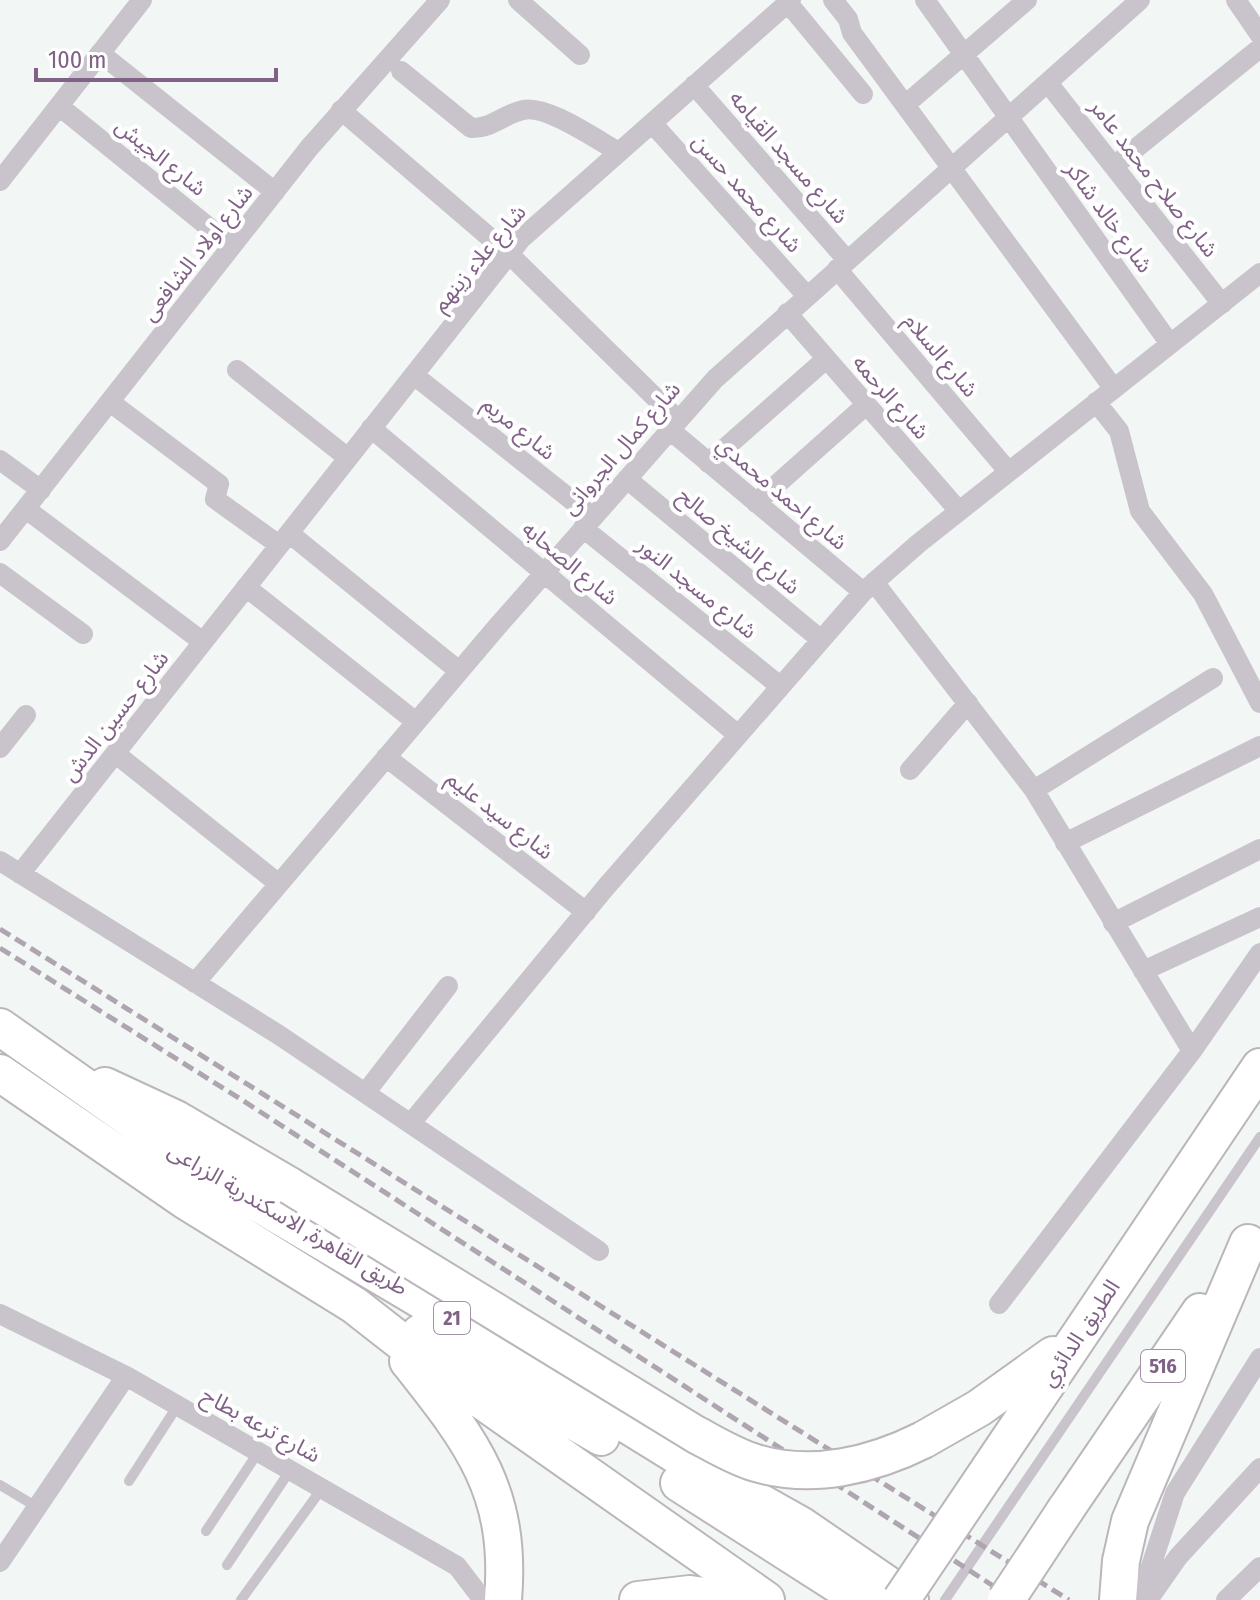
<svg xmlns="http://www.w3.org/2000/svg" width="1260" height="1600" viewBox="0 0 1260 1600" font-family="'Fira Sans Condensed','Noto Sans Arabic',sans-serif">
<rect width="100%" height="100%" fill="#f2f6f4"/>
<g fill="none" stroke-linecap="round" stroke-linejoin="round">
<g stroke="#bbb5bc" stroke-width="40">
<path id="highway" d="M0 1027 207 1173 524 1361 673 1453 802 1526 910 1600
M0 1073 186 1201 354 1305 427 1362 766 1600
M105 1086 176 1119 290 1186
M420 1333 601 1437
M408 1361C472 1442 512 1491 503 1600
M923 1440 979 1408 1053 1355
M990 1468 1260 1067
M679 1483 862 1600
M1066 1509 1200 1312
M638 1600 690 1594 736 1600
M1118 1600 1121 1561 1130 1521 1248 1243"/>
</g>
<path stroke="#c9c3cb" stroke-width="10" d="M129 1481 178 1405
M0 1485 37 1507
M206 1531 259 1451
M227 1565 291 1469
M241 1600 323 1487
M945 1600 1260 1137"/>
<path stroke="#c9c3cb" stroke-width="20" d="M518 0 580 55
M833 0 848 19 852 33 1114 389
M925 0 1170 344
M1236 0 1260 35
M788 3 863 94
M100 53 275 192
M401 71 471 128C491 129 504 114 523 110 546 104 597 140 619 152
M1048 83 1222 304
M694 85 847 260
M905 105 1027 0
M59 106 232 246
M341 110 509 254 678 420
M652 123 807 296
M1114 166 1260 48
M0 181 142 0
M837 269 1008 471
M787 313 959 511
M237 370 348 458
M415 376 593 517
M110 402 219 484 215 499 279 545
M1096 402 1119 431 1140 511 1203 594 1260 703
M371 428 738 735
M670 430 863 592
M0 460 41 490
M708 463 826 359
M627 479 820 639
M756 503 866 405
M26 509 203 642
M583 528 780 686
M289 533 459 671
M0 541 309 148 440 0
M0 573 83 634
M874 582 1034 790 1192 1051
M246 587 416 722
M0 748 26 715
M116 754 279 884
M386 757 586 912
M910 770 968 703
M1034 790 1213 678
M1065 843 1260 746
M0 861 279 1035 599 1251
M20 874 521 239 791 0
M1113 923 1260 849
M1143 971 1260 917
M195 983 496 628 715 379 1140 0
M366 1092 448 986
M411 1123 606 887 863 592 919 543 1260 273
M999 1304 1192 1051 1260 953
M0 1314 126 1376 457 1566 483 1600
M0 1562 126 1376
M1140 1600 1175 1493 1260 1358
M1148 1600 1178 1557 1260 1468
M1226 1600 1260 1567"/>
<use href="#highway" stroke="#fff" stroke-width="36"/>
<path stroke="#afa5b1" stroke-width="5" stroke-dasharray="12 6" stroke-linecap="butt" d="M0 929 1069 1600
M0 948 242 1100 1015 1600"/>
<g stroke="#bbb5bc" stroke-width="40" stroke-linecap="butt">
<path id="highway-bridge" d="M290 1186 695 1434C714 1444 735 1457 756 1463 813 1480 873 1465 923 1440
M901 1600 990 1468
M1006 1600 1066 1509"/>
</g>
<use href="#highway-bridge" stroke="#fff" stroke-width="36"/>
</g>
<g text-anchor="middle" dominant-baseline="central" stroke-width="8" stroke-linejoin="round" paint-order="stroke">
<g fill="#fff" stroke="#a591aa" stroke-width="2">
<rect x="434" y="1302" width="36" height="32" rx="6"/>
<rect x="1141" y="1350" width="44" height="32" rx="6"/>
</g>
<g font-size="20" font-weight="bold" fill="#7f6286">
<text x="452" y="1318">21</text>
<text x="1163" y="1366">516</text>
</g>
<g font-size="22" fill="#7f6286" stroke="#fff">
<text transform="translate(161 157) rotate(39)">شارع الجيش</text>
<text transform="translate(789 157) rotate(49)">شارع مسجد القيامه</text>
<text transform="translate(1154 178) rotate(52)">شارع صلاح محمد عامر</text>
<text transform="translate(747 193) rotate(48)">شارع محمد حسن</text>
<text transform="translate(1109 217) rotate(54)">شارع خالد شاكر</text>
<text transform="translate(197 253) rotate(-52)">شارع اولاد الشافعى</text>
<text transform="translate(479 258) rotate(-50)">شارع علاء زينهم</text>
<text transform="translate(941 355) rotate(50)">شارع السلام</text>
<text transform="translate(891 397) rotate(49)">شارع الرحمه</text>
<text transform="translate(519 428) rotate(39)">شارع مريم</text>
<text transform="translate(621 448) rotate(-49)">شارع كمال الجروانى</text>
<text transform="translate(782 493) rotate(40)">شارع احمد محمدي</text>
<text transform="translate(739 541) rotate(40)">شارع الشيخ صالح</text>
<text transform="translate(570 563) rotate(40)">شارع الصحابه</text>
<text transform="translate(697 588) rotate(39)">شارع مسجد النور</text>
<text transform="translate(115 716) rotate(-52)">شارع حسين الدش</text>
<text transform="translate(500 815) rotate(38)">شارع سيد عليم</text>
<text transform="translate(288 1219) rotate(31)">طريق القاهرة, الاسكندرية الزراعى</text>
<text transform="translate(1080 1333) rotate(-56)">الطريق الدائري</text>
<text transform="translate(261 1425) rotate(29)">شارع ترعه بطاح</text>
</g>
</g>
<path d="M36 68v12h240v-12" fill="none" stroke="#7f6286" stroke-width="4"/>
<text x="48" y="68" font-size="24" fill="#7f6286" stroke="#ffffff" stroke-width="6" paint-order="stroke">100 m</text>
</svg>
